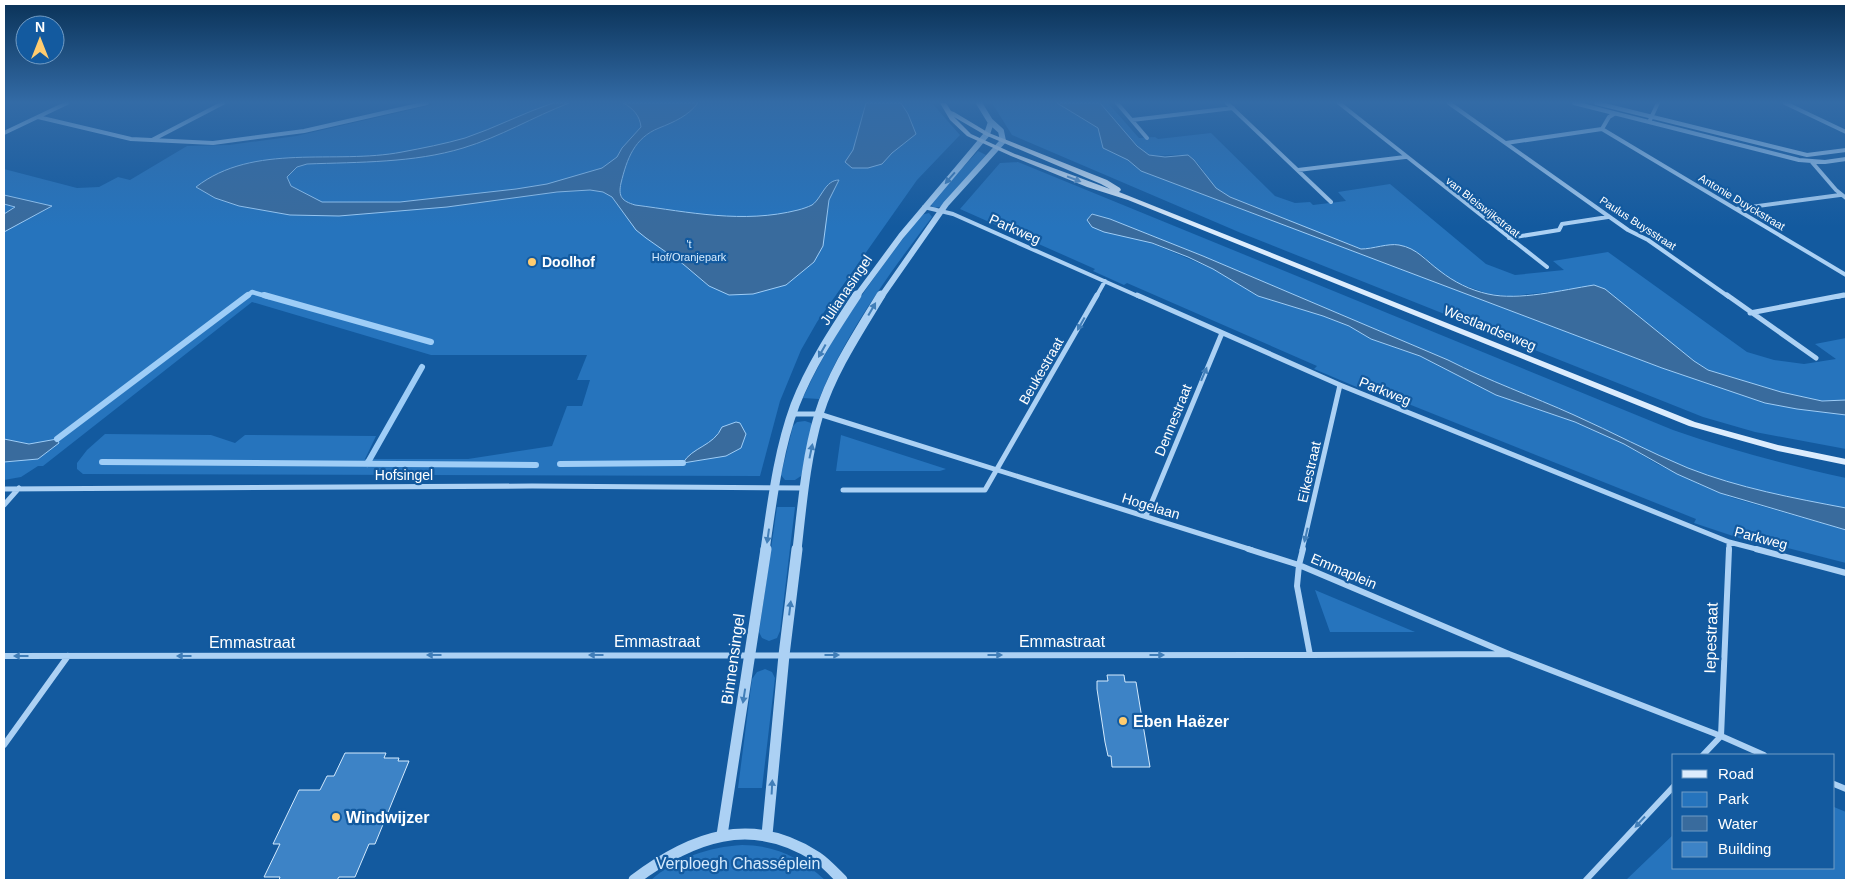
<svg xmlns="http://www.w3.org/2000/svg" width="1850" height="884" viewBox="0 0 1850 884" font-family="Arial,sans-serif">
<rect width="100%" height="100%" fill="#135a9f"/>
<path fill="#2674bd" d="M440 103H932L960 135 917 180 817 322 801 350 780 401 760 476 83 474 77 469V463L87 450 105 434 211 435 235 443 245 435 376 436 365 459H468L552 446 567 406H582L590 380H577L587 355H431L252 302 43 466H38L21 477 4 480V169L77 188 99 187 118 177 130 180 187 146 229 145 296 136Z
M992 103H1057L1098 128 1103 148 1129 160 1141 171 1662 368 1765 403 1798 409 1846 415V449L1755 432 1703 417 1241 233 1012 135Z
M1100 103H1108L1139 138 1155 137 1158 139 1211 133 1275 196 1295 203 1310 202 1313 205 1346 201 1338 192 1390 184 1486 264 1515 275 1564 270 1553 261 1608 252 1747 352 1774 360 1804 364 1836 359 1815 344 1846 338V400L1822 401 1781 392 1708 370 1694 361 1550 292 1510 296 1489 294 1457 283 1438 270 1422 255 1396 244 1362 249 1246 205C1236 200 1225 196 1216 188 1207 179 1202 165 1192 158 1182 151 1163 158 1151 155 1139 152 1110 115 1100 103Z
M978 151 986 155 944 206 934 208 931 205V202Z
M1018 162 1673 430C1730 450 1787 465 1846 478V508C1793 498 1739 488 1688 468 1649 452 1612 432 1574 415 1532 396 1489 381 1448 360L1203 256 1110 219 1092 214 1144 240 1213 269 1258 296 1323 316 1349 326 1371 339 1420 356 1496 395 1575 422 1624 444 1657 464 1699 484 1733 498 1846 530V563L1772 544 1763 546 1694 523 1696 519 1361 385 1359 388 1314 369 1317 366 1127 283 1124 285 1093 271 1095 269 960 209 1000 163Z
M929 213 932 217C889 274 846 332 819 399L803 398C833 331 877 272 921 215Z
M805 421 811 423 812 427 801 476 795 480H785L781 475 793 426 797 422Z
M841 435 946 469 940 471H836Z
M777 507H795L780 631 777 638 769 641 762 638 759 632Z
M1315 590 1415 632H1330Z
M765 669 772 672 775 678 762 788H738L752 679 757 672Z
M1834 807 1846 812V880H1626L1674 834V868H1834Z
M742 845C775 845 801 858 825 880H651C676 858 709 847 742 845Z"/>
<path fill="#396b9d" stroke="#9ecdf7" d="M553 103H569C533 117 500 137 463 148 414 163 359 162 307 164L297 167 287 177 291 186 322 202H400L516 189 547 184 602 168 617 157 622 148 641 127C640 116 633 108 623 103H698C688 116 674 122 659 128 634 138 627 159 621 183 618 197 622 201 635 205 689 212 743 224 798 210 802 209 808 207 812 205 822 198 825 180 839 180L829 200 823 246 814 262 786 285 753 294 729 295 709 286 683 264 646 238 636 230 612 197 603 192 590 190 557 192 447 207 339 216 290 215 239 206 215 198 196 187C254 142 335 165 402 152 423 148 444 144 465 138 495 128 523 113 553 103Z
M866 103H901L908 114 916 134 892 153 882 164 868 168H852L845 162 853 150Z
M1057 103H1100L1137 146 1149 155 1165 157 1188 155 1194 160 1216 188 1230 197 1361 249C1373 249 1388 243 1399 245 1417 248 1426 261 1440 271 1454 282 1470 290 1488 294 1519 301 1562 290 1594 285L1605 289 1694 361 1708 370 1781 392 1822 401 1846 400V415L1797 409 1765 403 1662 368 1141 171 1128 160 1103 148 1098 128Z
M4 195 52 206 4 232V214L15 207 4 204Z
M1092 214 1110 219 1203 256 1448 360C1489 381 1532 396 1574 415 1612 432 1649 452 1688 468 1739 488 1793 498 1846 508V530L1720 493 1677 474 1624 444 1575 422 1496 395 1420 356 1371 339 1349 326 1323 316 1258 296 1213 269 1188 257 1152 243 1104 232 1092 227 1087 220Z
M736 422 740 423 746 434 741 448 726 456 683 463C692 447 714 446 722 427Z
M4 439 29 444 57 439 59 443 38 459 4 462Z"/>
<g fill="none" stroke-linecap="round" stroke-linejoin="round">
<path stroke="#9ecdf7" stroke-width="4.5" d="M246 297 252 292 269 297"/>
<path stroke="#9ecdf7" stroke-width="6" d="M264 295 431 342
M57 439 248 295
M102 462 536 465
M367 464 422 367
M560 464 683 463"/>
</g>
<path fill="#3d83c6" stroke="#d4eafd" d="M1107 675H1124L1125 682H1136L1150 767H1112L1111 756H1108L1105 742 1097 689V681H1108Z
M345 753H386L384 758H399L398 761H409L375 844H369L355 877H339L337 880H279L280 877H264L280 844H273L299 790H320L327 776H334Z"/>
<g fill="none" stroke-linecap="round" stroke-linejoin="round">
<path stroke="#acd1f4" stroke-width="4" d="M1117 103 1147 138
M1227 103 1331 202
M1339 103 1547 267
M1449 103 1628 230 1648 240 1729 297
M1574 103 1799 160 1825 162 1846 159
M1596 103 1807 155 1846 150
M1785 103 1846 132
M38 117 131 139 213 143 304 131 427 103
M1132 120 1233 108
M1650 120 1658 103
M1602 129 1846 275
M4 133 67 103
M152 140 223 103
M1506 143 1602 129 1609 117 1614 114
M1811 161 1836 190 1846 198
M1298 170 1405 157
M924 207 953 214 1140 297
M1736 209 1840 195
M1509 238 1559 230 1562 224 1608 217
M1096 297 1105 281
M1837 297 1846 295"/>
<path stroke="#acd1f4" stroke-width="5" d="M1137 295 1340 385 1729 542 1760 550
M1727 295 1816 358
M1750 313 1844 295
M793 414H819L1252 550
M4 489 532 486 804 488
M843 490H985L1097 295
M4 505 19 488
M1146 516 1222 333
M1302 550 1340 385
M1729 550V542"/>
<path stroke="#acd1f4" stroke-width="6" d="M1248 549 1299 565 1303 549
M1756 549 1846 573
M1299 565 1509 654 1310 655 1297 586Z
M1509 654 1721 736 1764 755
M4 656 1310 655
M1721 736 1729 549
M4 745 68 656
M1703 755 1721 736
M1834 784 1846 789
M1586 880 1674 786"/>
<path stroke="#acd1f4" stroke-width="6" d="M856 297 901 236 987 134 991 122
M881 297 946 204 1003 141 1001 131 990 121 979 103"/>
<path stroke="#acd1f4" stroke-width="9" d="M765 550C772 502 778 451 795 405 810 366 834 330 857 295
M797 550C802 506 806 457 819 414 832 372 858 333 881 295"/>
<path stroke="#acd1f4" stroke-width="11" d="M722 835 766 549
M767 835 784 655 797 549
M634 880C691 837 751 814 817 857 826 863 834 872 842 880"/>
<path fill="#dcecfd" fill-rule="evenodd" d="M940 103H946L951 111 954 112 989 133 1107 180 1120 188 1121 190 1119 192 1695 422 1778 445 1846 459V465L1778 451 1689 426 1128 200 1087 187 1011 156 967 136 950 120ZM954 117 985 135 1101 184 1110 189 1015 154 971 134Z"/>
</g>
<defs><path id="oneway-solid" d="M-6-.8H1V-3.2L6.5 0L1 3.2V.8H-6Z" transform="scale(1.25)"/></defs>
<g fill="#417eb8">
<use href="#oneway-solid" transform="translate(950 178) rotate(131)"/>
<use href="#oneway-solid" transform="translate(872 309) rotate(-60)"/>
<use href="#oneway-solid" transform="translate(1081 324) rotate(119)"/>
<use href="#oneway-solid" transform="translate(822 351) rotate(119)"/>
<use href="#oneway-solid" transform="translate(1204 374) rotate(-67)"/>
<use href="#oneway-solid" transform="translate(811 451) rotate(-78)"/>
<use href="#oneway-solid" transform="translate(1306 535) rotate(103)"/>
<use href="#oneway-solid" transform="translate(768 536) rotate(98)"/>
<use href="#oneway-solid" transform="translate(790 608) rotate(-83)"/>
<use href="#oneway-solid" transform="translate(434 655) rotate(180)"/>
<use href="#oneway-solid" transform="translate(596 655) rotate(180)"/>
<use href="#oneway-solid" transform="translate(832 655)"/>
<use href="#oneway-solid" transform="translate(995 655)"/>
<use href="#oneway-solid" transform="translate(1157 655)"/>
<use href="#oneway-solid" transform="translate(21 656) rotate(180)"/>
<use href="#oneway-solid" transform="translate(184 656) rotate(180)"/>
<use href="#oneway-solid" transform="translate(744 696) rotate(99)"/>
<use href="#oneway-solid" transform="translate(772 787) rotate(-87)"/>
<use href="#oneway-solid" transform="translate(1640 822) rotate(133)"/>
</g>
<use fill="#6394c5" href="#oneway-solid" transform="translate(1074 179) rotate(21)"/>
<linearGradient id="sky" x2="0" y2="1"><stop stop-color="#0a3257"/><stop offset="0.45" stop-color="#336ba6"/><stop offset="1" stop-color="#336ba6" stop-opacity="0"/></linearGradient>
<rect width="1850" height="227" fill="url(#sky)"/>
<g fill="#ffcc6f" stroke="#135a9f" stroke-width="2">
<circle cx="532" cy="262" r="5"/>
<circle cx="1123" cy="721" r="5"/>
<circle cx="336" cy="817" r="5"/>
</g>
<g text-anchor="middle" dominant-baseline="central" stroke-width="4.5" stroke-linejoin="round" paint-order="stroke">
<g font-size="11" fill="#fff" stroke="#135a9f">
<text transform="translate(1742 202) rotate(31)">Antonie Duyckstraat</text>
<text transform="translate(1483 207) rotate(38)">van Bleiswijkstraat</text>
<text transform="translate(1638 223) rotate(33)">Paulus Buysstraat</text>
</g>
<g font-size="11" fill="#d4eafd" stroke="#135a9f">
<text x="689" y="244">'t<tspan x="689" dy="13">Hof/Oranjepark</tspan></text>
</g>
<g font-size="14" fill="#fff" stroke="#135a9f">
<text transform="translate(1015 229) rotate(24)">Parkweg</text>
<text transform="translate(846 290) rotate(-56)">Julianasingel</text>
<text transform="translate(1490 328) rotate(22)">Westlandseweg</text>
<text transform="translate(1041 371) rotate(-60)">Beukestraat</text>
<text transform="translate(1385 391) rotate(22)">Parkweg</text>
<text transform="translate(1173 420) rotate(-68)">Dennestraat</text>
<text transform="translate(1309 472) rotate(-77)">Eikestraat</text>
<text x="404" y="475">Hofsingel</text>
<text transform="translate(1151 506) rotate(17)">Hogelaan</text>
<text transform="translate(1761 538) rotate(15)">Parkweg</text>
<text transform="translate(1344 571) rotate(23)">Emmaplein</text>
</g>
<g font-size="14" font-weight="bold" fill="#fff" stroke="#135a9f" text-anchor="start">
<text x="542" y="262">Doolhof</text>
</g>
<g font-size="16" fill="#fff" stroke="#135a9f">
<text transform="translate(1711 638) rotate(-88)">Iepestraat</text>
<text x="657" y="641">Emmastraat</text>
<text x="1062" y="641">Emmastraat</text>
<text x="252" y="642">Emmastraat</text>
<text transform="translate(733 659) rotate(-82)">Binnensingel</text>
</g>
<g font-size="16" font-weight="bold" fill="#fff" stroke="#135a9f" text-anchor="start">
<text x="1133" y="721">Eben Haëzer</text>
<text x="346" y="817">Windwijzer</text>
</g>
<g font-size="16" fill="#d4eafd" stroke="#135a9f">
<text x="738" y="863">Verploegh Chasséplein</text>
</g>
</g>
<rect width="1850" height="884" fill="none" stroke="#ffffff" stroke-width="10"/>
<rect x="1672" y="754" width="162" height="115" fill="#135a9f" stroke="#719cc5"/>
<rect x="1682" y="770" width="25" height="8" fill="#dcecfd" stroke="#719cc5"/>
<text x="1718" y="779" font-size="15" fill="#ffffff">Road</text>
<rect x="1682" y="792" width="25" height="15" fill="#2674bd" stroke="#719cc5"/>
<text x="1718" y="804" font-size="15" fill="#ffffff">Park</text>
<rect x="1682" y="816" width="25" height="15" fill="#396b9d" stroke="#719cc5"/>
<text x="1718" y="829" font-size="15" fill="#ffffff">Water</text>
<rect x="1682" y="842" width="25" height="15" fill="#3d83c6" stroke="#719cc5"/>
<text x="1718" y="854" font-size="15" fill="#ffffff">Building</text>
<g transform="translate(40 40)"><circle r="24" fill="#135a9f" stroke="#719cc5"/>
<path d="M0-4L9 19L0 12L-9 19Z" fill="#ffcc6f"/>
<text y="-8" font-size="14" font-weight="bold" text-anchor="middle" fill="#ffffff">N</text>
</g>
</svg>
